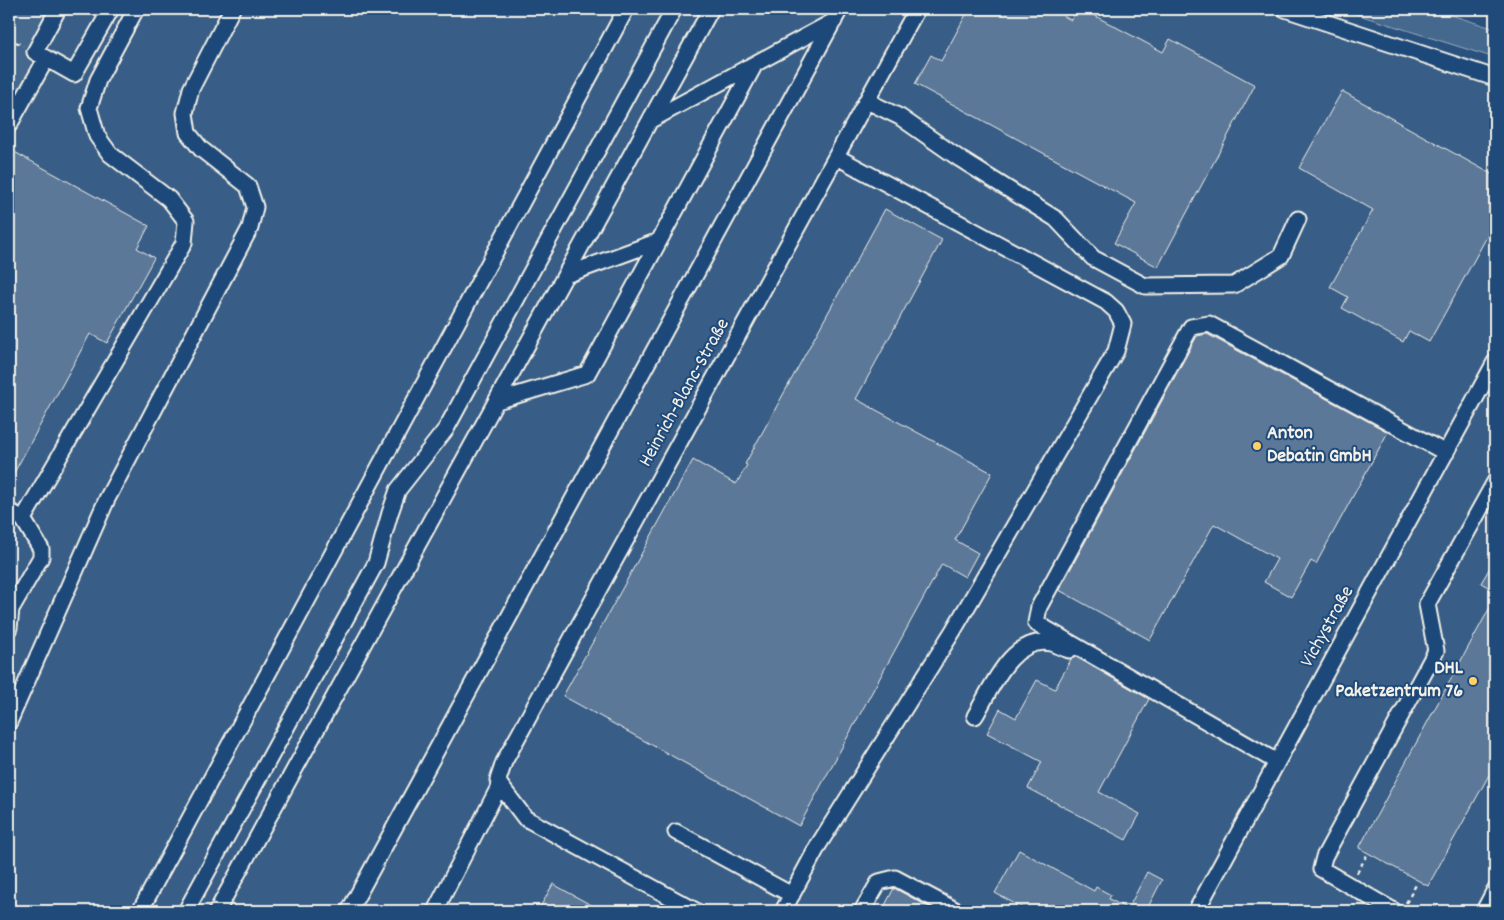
<svg xmlns="http://www.w3.org/2000/svg" width="1504" height="920" viewBox="0 0 1504 920" font-family="Dekko,sans-serif">
<rect width="100%" height="100%" fill="#28517e"/>
<filter id="ink" filterUnits="userSpaceOnUse"><feTurbulence type="fractalNoise" baseFrequency=".02" numOctaves="2"/><feDisplacementMap in="SourceGraphic" scale="10" xChannelSelector="R" yChannelSelector="G"/><feConvolveMatrix kernelMatrix="1 2 1 2 8 2 1 2 1" color-interpolation-filters="sRGB"/></filter>
<g filter="url(#ink)">
<path fill="#375d86" d="M9 9H1252L1495 87V911H9Z"/>
<path fill="#45688e" stroke="#9cacbb" d="M9 9H52L27 56 35 62 9 110Z
M1340 9H1432L1495 29V58Z"/>
<path fill="#5b7899" stroke="#f4f1e8" d="M969 9H1050L1071 20 1077 9H1082L1163 52 1170 39 1255 85 1158 267 1114 243 1136 203 915 84 931 55 941 61Z
M1342 91 1495 176V222L1429 342 1409 331 1403 342 1342 308 1348 297 1330 287 1373 210 1299 168Z
M9 149 149 226 137 248 154 258 107 343 90 334 9 482Z
M885 209 942 240 856 399 992 473 955 540 978 553 965 577 942 564 799 826 563 696 693 460 736 484 747 465 745 464Z
M1207 334 1388 432 1316 564 1311 561 1291 597 1264 582 1277 559 1214 524 1150 640 1059 590 1197 336Z
M1495 559V591L1481 583Z
M1495 598V764L1428 886 1359 848Z
M1076 657 1149 699 1099 792 1140 814 1126 840 1028 788 1042 762 987 733 1000 709 1016 718 1037 680 1055 689 1071 659Z
M1019 850 1094 891 1096 887 1111 895 1109 899 1128 909 1147 872 1162 880 1146 911H1028L995 893Z
M553 884 602 911H538Z
M894 888 931 908 937 911H882Z"/>
<g fill="none" stroke-linecap="round" stroke-linejoin="round">
<g stroke="#f4f1e8" stroke-width="19">
<path id="minor" d="M58 9 35 52 74 74 111 9
M1285 9 1495 78
M867 101 900 117 960 159 1056 219 1093 258 1145 286 1234 285 1281 256 1298 219
M651 120 834 21
M9 125 46 59
M566 275 659 241
M497 401 587 374 755 64
M9 511 23 519 41 549V557L11 609 9 628
M23 519 184 243 186 221 169 199 110 154 97 136 89 108 98 80 136 9
M975 716C991 689 1012 635 1051 643 1057 645 1063 648 1069 650
M9 722 107 499 250 228 255 207 248 186 201 149 188 133 185 113 191 89 232 9
M1277 762 1036 623 1039 607 1191 327 1209 324 1446 453
M676 832 792 895
M140 911 626 9
M186 911 376 563 390 513 398 490 446 429 674 9
M217 911 711 9
M349 911 840 9
M435 911 500 785
M696 911 525 818 500 785 498 780 504 762 917 9
M783 911 819 844 953 631 1116 351 1123 324 1116 311 1106 302 837 157
M862 911 879 882 895 878 957 911
M1196 911 1495 362
M1394 911 1321 869 1324 857 1436 651 1427 604 1495 482
M1484 911 1495 890"/>
</g>
<path stroke="#f4f1e8" stroke-width="2.5" stroke-dasharray="4 4" stroke-linecap="butt" d="M9 38 23 46
M1357 873 1367 855
M1406 903 1417 883"/>
<use href="#minor" stroke="#1f4a7a" stroke-width="15"/>
</g>
</g>
<g fill="#ffd166" stroke="#1f4a7a" stroke-width="2">
<circle cx="1257" cy="446" r="5"/>
<circle cx="1473" cy="681" r="5"/>
</g>
<g text-anchor="middle" dominant-baseline="central" stroke-width="4" stroke-linejoin="round" paint-order="stroke">
<g font-size="20" fill="#f4f1e8" stroke="#1f4a7a">
<text transform="translate(685 393) rotate(-61)">Heinrich-Blanc-Straße</text>
<text transform="translate(1328 627) rotate(-61)">Vichystraße</text>
</g>
<g font-size="20" font-weight="bold" fill="#f4f1e8" stroke="#1f4a7a" text-anchor="start">
<text x="1267" y="434">Anton<tspan x="1267" dy="23">Debatin GmbH</tspan></text>
<text x="1463" y="669" text-anchor="end">DHL<tspan x="1463" dy="23">Paketzentrum 76</tspan></text>
</g>
</g>
<rect width="1504" height="920" fill="none" stroke="#1f4a7a" stroke-width="30"/>
<rect x="15" y="15" width="1474" height="890" fill="none" stroke="#f4f1e8" stroke-width="2" filter="url(#ink)"/>
</svg>
